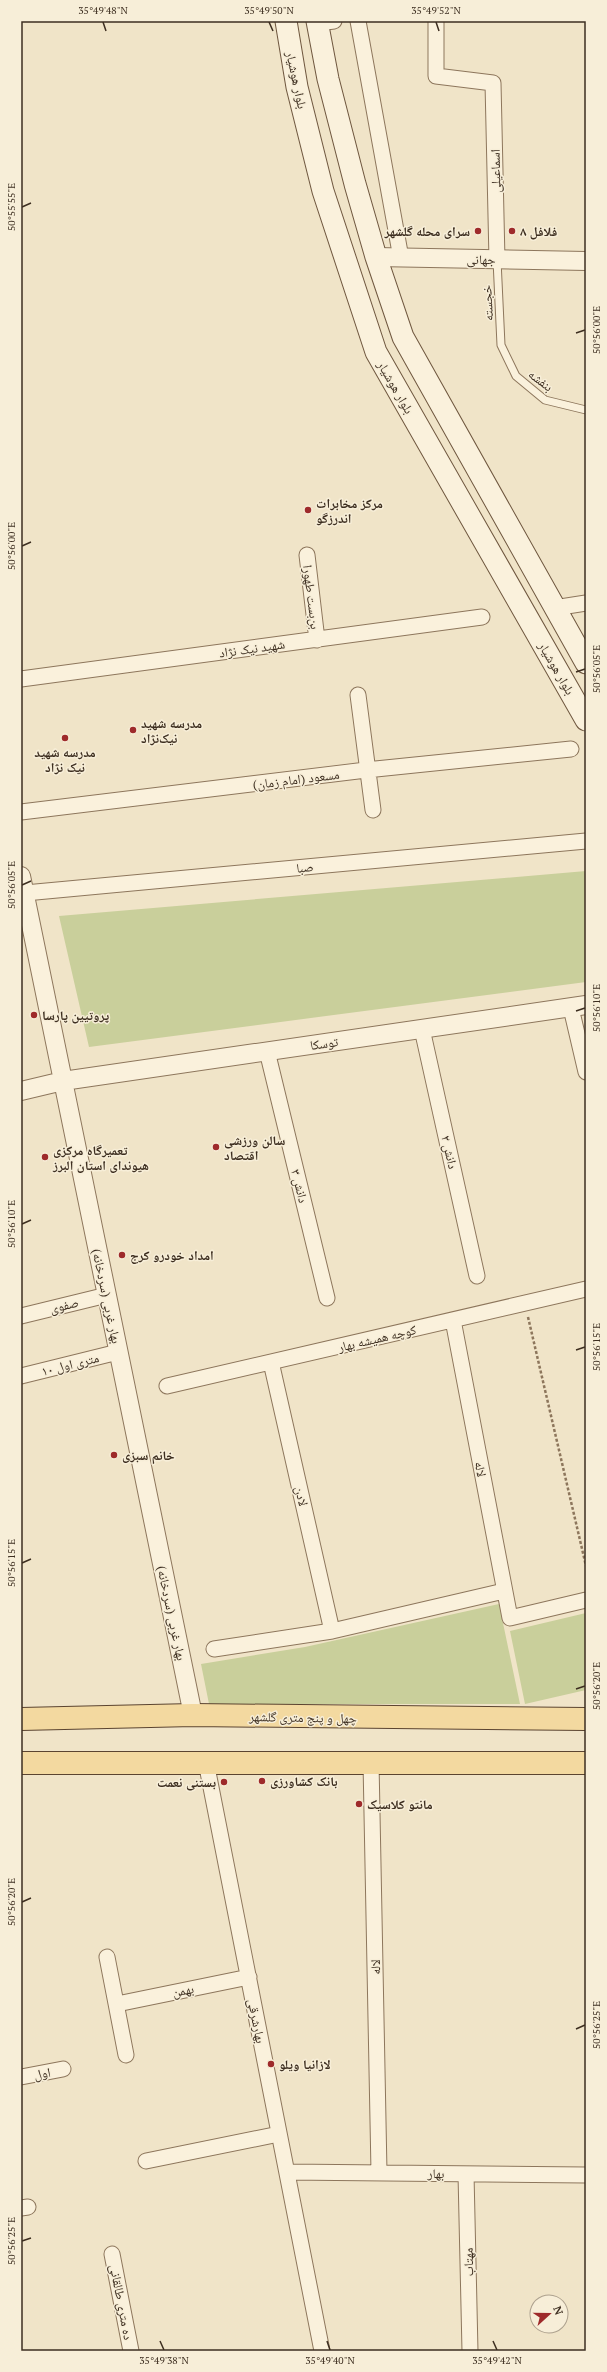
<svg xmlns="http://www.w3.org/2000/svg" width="607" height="2372" viewBox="0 0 607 2372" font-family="'PT Serif','Noto Naskh Arabic',serif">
<rect width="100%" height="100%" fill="#f0e4c8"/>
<path fill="#c9cf9b" d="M586 871V982L89 1047 59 916Z
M499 1604 520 1704H209L201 1664 305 1647Z
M586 1613V1690L525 1704 510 1631Z"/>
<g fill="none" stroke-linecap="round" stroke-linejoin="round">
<g stroke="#8d765c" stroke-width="9">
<path id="service" d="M497 260 501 345 516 376 545 400 586 410"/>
</g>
<g stroke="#8d765c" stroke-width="17">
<path id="minor" d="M358 21 401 258
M436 21V76L493 83 497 260
M318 23 334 21
M307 555 317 640
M554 608 586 603
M21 679 482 617
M358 695 373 810
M21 812 366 770 571 749
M25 893 586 841
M571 1008 586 1072
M422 1029 477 1276
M267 1051 327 1298
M21 1316 107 1295
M453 1320 510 1618 586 1600
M271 1362 332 1631
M21 1376 118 1352
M167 1386 586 1289
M214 1649 332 1631 504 1591
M206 1762 322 2351
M371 1762 379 2172
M107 1957 126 2055
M117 2004 249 1977
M21 2077 63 2069
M146 2161 279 2134
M287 2172 586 2175
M466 2174 470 2351
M21 2208 28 2207
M112 2254 131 2351"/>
</g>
<g stroke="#8d765c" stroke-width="20">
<path id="tertiary" d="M376 257 586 261
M21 876 193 1715
M21 1091 63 1081 586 1005"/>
</g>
<g stroke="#6f573f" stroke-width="23">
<path id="secondary" d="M286 21 297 87 323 191 376 352 586 720
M317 21 328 79 355 184 376 257 403 337 586 663"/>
</g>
<g stroke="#5b4430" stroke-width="24">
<path id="primary" d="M21 1719 193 1715 586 1719
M21 1763H586"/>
</g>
<path stroke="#8d765c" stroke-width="2.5" stroke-dasharray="3 2" stroke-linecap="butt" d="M528 1317 586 1566"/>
<use href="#service" stroke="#faf1dc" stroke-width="7"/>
<use href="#minor" stroke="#faf1dc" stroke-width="15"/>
<use href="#tertiary" stroke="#faf1dc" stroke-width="18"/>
<use href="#secondary" stroke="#faf1dc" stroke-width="21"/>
<use href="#primary" stroke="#f3d9a0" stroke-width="22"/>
</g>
<path fill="none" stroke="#3d2e20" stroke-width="1.5" d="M103 22 106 31M269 22 273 31M436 22 439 31M22 207 31 203M576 333 585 330M22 546 31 542M576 672 585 669M22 885 31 881M576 1011 585 1008M22 1224 31 1220M576 1350 585 1347M22 1563 31 1559M576 1689 585 1686M22 1902 31 1898M576 2029 585 2025M22 2241 31 2238M160 2341 164 2350M327 2341 330 2350M493 2341 497 2350"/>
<g fill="#9e2a2b" stroke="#f7eed8" stroke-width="1.5">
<circle cx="478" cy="231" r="4"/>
<circle cx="512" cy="231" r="4"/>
<circle cx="308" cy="510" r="4"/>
<circle cx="133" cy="730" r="4"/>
<circle cx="65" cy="738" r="4"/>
<circle cx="34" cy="1015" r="4"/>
<circle cx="216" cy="1147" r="4"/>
<circle cx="45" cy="1157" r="4"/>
<circle cx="122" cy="1255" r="4"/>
<circle cx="114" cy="1455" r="4"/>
<circle cx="262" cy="1781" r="4"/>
<circle cx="224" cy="1782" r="4"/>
<circle cx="359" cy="1804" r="4"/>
<circle cx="271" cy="2064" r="4"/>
</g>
<g text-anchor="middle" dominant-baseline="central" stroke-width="3" stroke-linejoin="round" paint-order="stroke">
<g font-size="13" fill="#3d2e20" stroke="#f7eed8">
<text transform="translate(297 80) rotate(78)">بلوار هوشیار</text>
<text transform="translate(495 171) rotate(-91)">اسماعیلی</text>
<text transform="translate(481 259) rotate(1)">جهانی</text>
<text transform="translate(487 303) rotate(-93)">خجسته</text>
<text transform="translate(541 380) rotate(37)">بنفشه</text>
<text transform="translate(396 387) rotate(60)">بلوار هوشیار</text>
<text transform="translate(312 597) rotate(83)">بن‌بست طهورا</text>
<text transform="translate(252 648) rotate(-8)">شهید نیک نژاد</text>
<text transform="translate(557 668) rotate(60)">بلوار هوشیار</text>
<text transform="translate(296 779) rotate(-7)">مسعود (امام زمان)</text>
<text transform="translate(305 867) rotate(-5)">صبا</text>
<text transform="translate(324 1043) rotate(-8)">توسکا</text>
<text transform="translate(450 1152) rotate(77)">دانش ۲</text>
<text transform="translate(300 1186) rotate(76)">دانش ۳</text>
<text transform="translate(107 1296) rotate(78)">بهار غربی (سردخانه)</text>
<text transform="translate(64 1305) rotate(-14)">صفوی</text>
<text transform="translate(377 1338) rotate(-13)">کوچه همیشه بهار</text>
<text transform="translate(70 1364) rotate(-14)">۱۰ متری اول</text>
<text transform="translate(481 1469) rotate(79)">لاله</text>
<text transform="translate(302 1496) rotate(77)">لادن</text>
<text transform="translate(172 1613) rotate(78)">بهار غربی (سردخانه)</text>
<text transform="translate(303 1717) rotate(1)">چهل و پنج متری گلشهر</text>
<text transform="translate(375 1967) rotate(-91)">لاله</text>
<text transform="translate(183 1990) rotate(-11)">بهمن</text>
<text transform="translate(257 2021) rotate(79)">بهارشرقی</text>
<text transform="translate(42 2073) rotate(-11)">اول</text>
<text transform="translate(436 2173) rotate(1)">بهار</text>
<text transform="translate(468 2262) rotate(-91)">مهتاب</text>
<text transform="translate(122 2302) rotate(79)">ده متری طالقانی</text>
</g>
<g font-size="13" font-weight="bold" fill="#3d2e20" stroke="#f7eed8" text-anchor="start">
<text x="470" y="231" text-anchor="end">سرای محله گلشهر</text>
<text x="520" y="231">فلافل ۸</text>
<text x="316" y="503">مرکز مخابرات<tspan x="316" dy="15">اندرزگو</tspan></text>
<text x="141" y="723">مدرسه شهید<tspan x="141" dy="15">نیک‌نژاد</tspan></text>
<text x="65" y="752" text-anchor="middle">مدرسه شهید<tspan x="65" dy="15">نیک نژاد</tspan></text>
<text x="42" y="1015">پروتیین پارسا</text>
<text x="224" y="1140">سالن ورزشی<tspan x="224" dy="15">اقتصاد</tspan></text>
<text x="53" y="1150">تعمیرگاه مرکزی<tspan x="53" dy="15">هیوندای استان البرز</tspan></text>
<text x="130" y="1255">امداد خودرو کرج</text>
<text x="122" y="1455">خانم سبزی</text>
<text x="270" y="1781">بانک کشاورزی</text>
<text x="216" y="1782" text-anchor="end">بستنی نعمت</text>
<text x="367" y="1804">مانتو کلاسیک</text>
<text x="279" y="2064">لازانیا ویلو</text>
</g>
</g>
<rect width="607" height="2372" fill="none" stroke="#f7eed8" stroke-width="44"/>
<g transform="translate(549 2314) rotate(69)"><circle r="19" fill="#f7eed8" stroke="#ada18e"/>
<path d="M0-3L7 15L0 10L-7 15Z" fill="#9e2a2b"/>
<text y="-6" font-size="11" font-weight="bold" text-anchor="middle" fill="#3d2e20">N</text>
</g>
<rect x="22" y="22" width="563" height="2328" fill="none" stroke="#3d2e20" stroke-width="1.5"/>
<g font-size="10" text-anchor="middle" fill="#3d2e20">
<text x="103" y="14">35°49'48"N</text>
<text x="269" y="14">35°49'50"N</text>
<text x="436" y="14">35°49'52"N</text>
<text transform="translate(11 207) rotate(-90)" y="4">50°55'55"E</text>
<text transform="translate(596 330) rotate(-90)" y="4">50°56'00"E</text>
<text transform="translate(11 546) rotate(-90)" y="4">50°56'00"E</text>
<text transform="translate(596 669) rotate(-90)" y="4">50°56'05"E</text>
<text transform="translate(11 885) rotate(-90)" y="4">50°56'05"E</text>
<text transform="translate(596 1008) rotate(-90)" y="4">50°56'10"E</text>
<text transform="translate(11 1224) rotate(-90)" y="4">50°56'10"E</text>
<text transform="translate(596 1347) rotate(-90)" y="4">50°56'15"E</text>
<text transform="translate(11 1563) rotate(-90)" y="4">50°56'15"E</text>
<text transform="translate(596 1686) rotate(-90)" y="4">50°56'20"E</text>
<text transform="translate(11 1902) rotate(-90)" y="4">50°56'20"E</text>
<text transform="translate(596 2025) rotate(-90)" y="4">50°56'25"E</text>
<text transform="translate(11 2241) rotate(-90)" y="4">50°56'25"E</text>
<text x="164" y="2364">35°49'38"N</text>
<text x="330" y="2364">35°49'40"N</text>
<text x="497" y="2364">35°49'42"N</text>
</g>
</svg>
